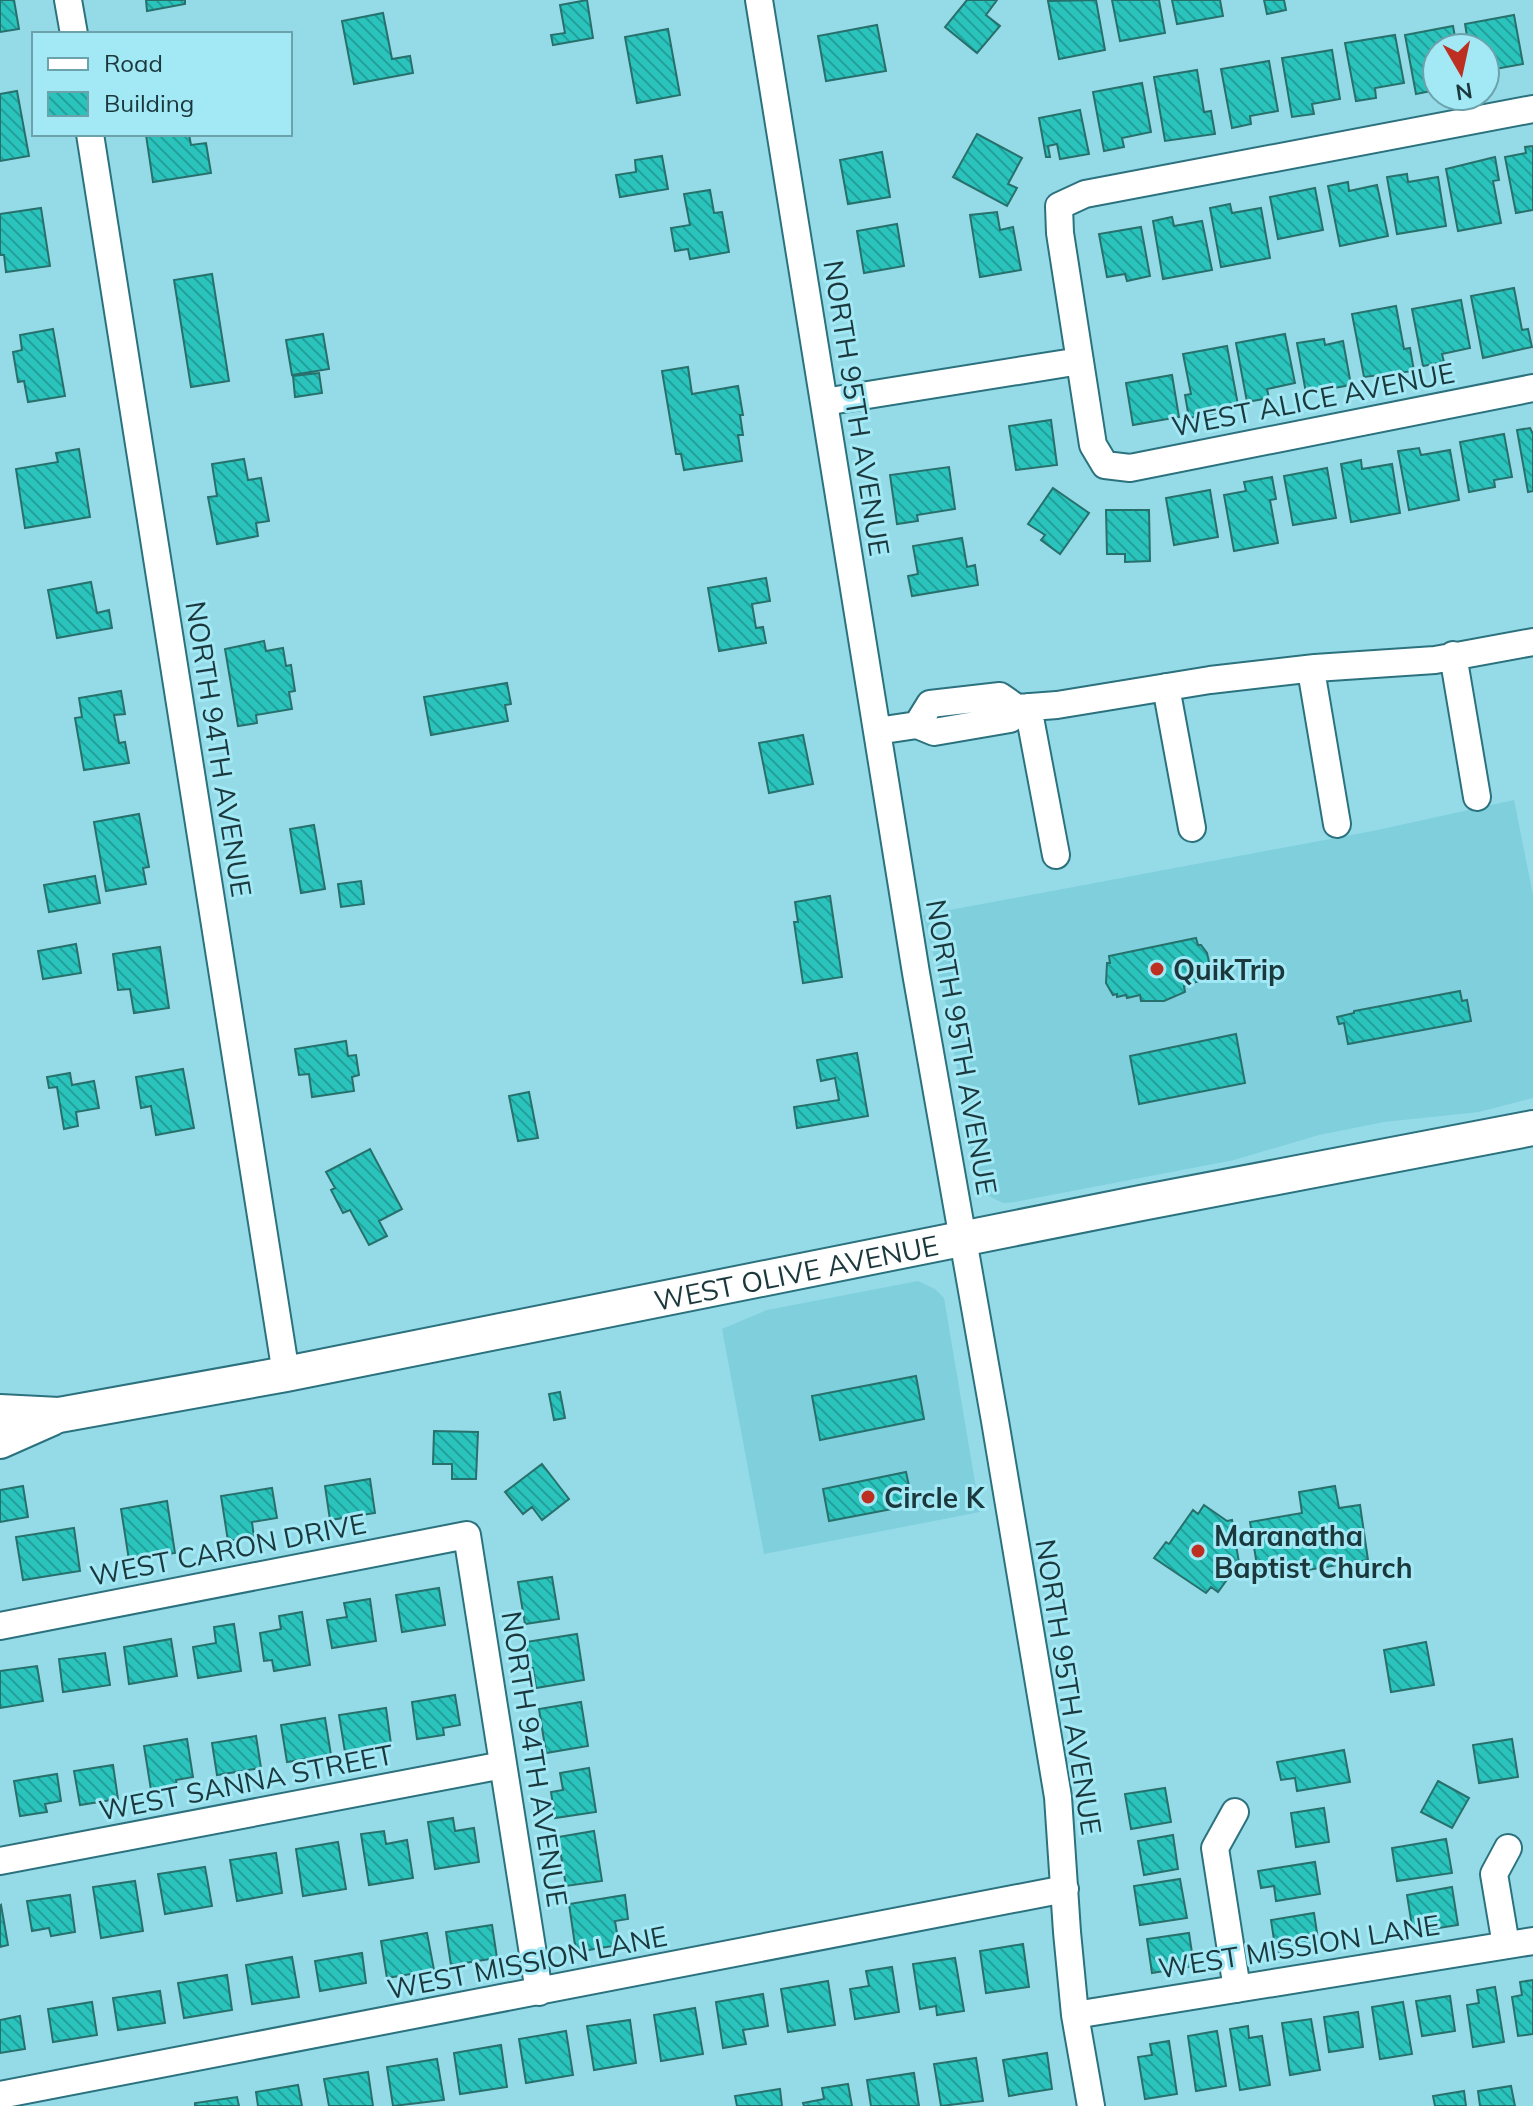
<svg xmlns="http://www.w3.org/2000/svg" width="1533" height="2106" viewBox="0 0 1533 2106" font-family="Mulish,sans-serif">
<defs>
<pattern id="building-back-hatch" width="6" height="6" patternUnits="userSpaceOnUse" patternTransform="scale(2)"><rect width="6" height="6" fill="#2ac4bd"/><path d="M-1 5l2 2M0 0l6 6M5-1l2 2" fill="none" stroke="#23a09b"/></pattern>
</defs>
<rect width="100%" height="100%" fill="#95dbe7"/>
<path fill="#7fcfdc" d="M1514 800 1533 895V1098L1479 1112 1384 1122 1319 1135 1234 1160 1015 1202 1003 1203 983 1193 975 1176 946 1004 923 915 1373 831Z
M918 1281 935 1289 944 1298 980 1512 764 1554 722 1329 767 1310Z"/>
<path fill="url(#building-back-hatch)" stroke="#27706c" stroke-width="2" d="M0 0H14L19 29 0 32Z
M146 0H185V4L147 11Z
M587 0 593 38 553 45 551 35 565 33 560 5Z
M967 0H997L986 15 1000 26 977 53 945 27Z
M1096 0 1105 50 1059 59 1048 1Z
M1112 0H1159L1165 33 1120 41Z
M1172 0H1220L1223 16 1177 24Z
M1264 0H1284L1286 10 1267 14Z
M383 13 392 59 410 56 413 73 354 84 342 21Z
M1514 15 1523 64 1495 69 1497 79 1485 81V48H1469L1465 24Z
M877 25 886 71 826 81 818 36Z
M1453 26 1457 48H1437V80L1434 81 1436 90 1416 94 1405 35Z
M668 29 680 95 637 103 625 37Z
M1395 35 1404 83 1375 88 1376 98 1356 101 1345 43Z
M1332 50 1340 99 1312 104 1314 114 1292 117 1282 58Z
M1269 61 1278 111 1250 116 1251 124 1232 128 1221 69Z
M1197 70 1204 112 1211 111 1215 134 1165 141 1154 77Z
M1142 83 1151 132 1122 138 1124 147 1104 151 1093 92Z
M17 91 29 156 0 161V94Z
M1080 110 1089 154 1060 159 1057 144 1048 146 1050 157H1046L1039 118Z
M155 134H189L191 145 206 143 211 173 153 182 146 135Z
M977 134 1022 158 1008 184 1017 188 1007 206 953 177Z
M1533 146V210L1516 213 1505 157 1526 153 1525 147Z
M882 152 890 197 848 204 840 160Z
M662 156 668 189 620 197 616 175 636 172 635 160Z
M1495 157 1499 180 1493 181 1501 223 1458 231 1446 169Z
M1407 174 1408 182 1438 177 1446 226 1397 234 1387 177Z
M1348 182 1349 191 1377 185 1388 236 1340 246 1328 186Z
M1315 188 1323 230 1278 239 1270 197Z
M710 190 714 213 722 212 729 252 690 259 688 249 675 251 671 228 690 225 684 194Z
M1230 204 1232 213 1261 208 1270 258 1221 267 1210 208Z
M41 208 50 266 6 272 4 255H0V214Z
M997 212 1000 230 1013 227 1021 270 980 277 970 215Z
M1172 217 1174 226 1202 221 1212 270 1163 279 1153 221Z
M897 224 904 266 864 273 857 231Z
M1141 227 1150 276 1127 281 1125 274 1107 277 1099 234Z
M212 274 229 381 191 387 174 280Z
M1514 288 1522 330 1528 329 1532 347 1483 358 1471 296Z
M1461 300 1470 348 1442 354 1444 362 1423 366 1412 309Z
M1396 306 1404 349 1410 348 1414 371 1364 377 1352 314Z
M53 329 65 396 28 402 24 381 18 382 13 352 22 350 20 335Z
M323 334 329 369 292 375 286 340Z
M1285 334 1295 383 1267 389 1269 398 1247 402 1236 343Z
M1324 339 1325 345 1343 341 1351 385 1306 393 1297 343Z
M1227 346 1238 405 1221 408V412L1189 418 1185 395 1191 394 1183 354Z
M688 367 692 394 738 386 743 415H740L743 435H738L742 461 684 470 681 454H676L662 371Z
M319 373 322 393 295 397 293 376Z
M1172 375 1179 417 1133 425 1126 383Z
M1051 420 1057 465 1016 470 1009 426Z
M1530 428 1533 434V491L1528 492 1517 430Z
M1504 434 1512 477 1494 480 1495 487 1469 492 1460 442Z
M1419 448 1421 455 1450 450 1459 500 1409 510 1398 451Z
M79 449 90 517 25 528 16 469 58 462 56 453Z
M244 459 248 480 261 478 269 521 256 523 258 536 217 544 208 497 217 496 212 464Z
M1361 460 1362 469 1392 464 1400 513 1351 522 1341 464Z
M949 467 955 509 917 515 918 521 897 524 890 475Z
M1327 468 1336 518 1293 525 1284 476Z
M1272 477 1276 499 1270 500 1278 543 1234 551 1224 495 1246 491 1244 482Z
M1053 488 1089 513 1060 554 1041 540 1045 535 1028 524Z
M1210 490 1218 537 1174 545 1166 498Z
M1106 510H1149L1150 561 1125 562V554H1107Z
M962 538 967 567 975 565 978 585 912 596 908 576 918 574 913 546Z
M766 578 770 601 752 604 756 628 763 627 766 643 719 651 708 588Z
M91 582 97 613 109 610 112 628 57 638 48 590Z
M264 641 266 651 283 648 286 666 291 665 295 691 289 692 292 709 256 715 257 723 238 726 225 649Z
M507 683 511 704 505 705 508 721 431 735 424 697Z
M121 691 125 714 114 715 119 743 125 742 129 763 84 770 75 718 82 717 79 698Z
M803 735 813 784 769 793 759 743Z
M139 814 149 867 143 868 146 884 106 891 94 822Z
M314 825 325 889 301 893 290 829Z
M95 876 100 903 49 912 44 885Z
M361 881 364 904 341 907 338 884Z
M830 896 842 977 803 983 794 922H798L795 902Z
M1196 938 1198 945H1201L1207 953 1209 962 1205 979 1184 986 1185 992 1164 1001H1141L1140 995 1127 998 1126 995 1117 997V994L1113 995 1106 983 1107 963H1110L1109 956Z
M76 944 81 973 43 979 38 951Z
M160 947 169 1008 134 1013 130 989 118 990 113 954Z
M1460 991 1462 1001 1467 1000 1471 1021 1348 1044 1344 1023 1339 1024 1337 1017 1354 1013V1011Z
M1236 1034 1245 1083 1139 1104 1130 1056Z
M346 1041 348 1056 356 1055 359 1075 352 1077 354 1091 312 1097 309 1074 299 1075 295 1049Z
M857 1053 868 1116 797 1128 794 1107 839 1100 835 1078 821 1081 817 1060Z
M183 1069 194 1128 156 1135 151 1106 141 1108 136 1077Z
M70 1073 72 1085 94 1081 99 1108 76 1112 78 1126 64 1129 57 1087 49 1088 47 1077Z
M529 1092 538 1138 518 1141 509 1096Z
M370 1149 402 1209 379 1221 387 1236 369 1245 350 1210 343 1213 331 1190 335 1188 326 1172Z
M916 1376 924 1419 820 1440 812 1396Z
M560 1392 565 1418 554 1420 549 1394Z
M434 1431 478 1432 476 1479H452V1464H433Z
M542 1464 569 1499 542 1520 532 1507 523 1514 505 1492Z
M906 1472 913 1505 829 1521 823 1489Z
M370 1479 375 1513 330 1520 325 1486Z
M23 1486 28 1517 0 1522V1490Z
M1335 1486 1339 1508 1360 1505 1368 1560 1259 1578 1250 1522 1302 1513 1299 1492Z
M272 1488 277 1518 252 1522 254 1537 228 1541 221 1496Z
M167 1501 175 1553 129 1560 121 1509Z
M1204 1505 1227 1521 1232 1520 1240 1569 1234 1570 1218 1592 1211 1587 1206 1593 1154 1558 1166 1542 1169 1544 1193 1510 1198 1514Z
M74 1528 80 1571 23 1580 16 1537Z
M552 1577 559 1619 525 1624 518 1582Z
M439 1588 445 1625 402 1632 396 1595Z
M370 1599 376 1641 332 1648 327 1620 347 1617 344 1603Z
M302 1612 310 1665 274 1671 272 1660 264 1661 260 1633 281 1629 279 1616Z
M234 1624 241 1671 198 1678 193 1647 216 1643 214 1627Z
M577 1634 584 1680 536 1688 533 1668H530L526 1642Z
M171 1639 177 1676 129 1684 124 1647Z
M1426 1642 1434 1685 1391 1692 1384 1650Z
M105 1653 110 1685 63 1692 59 1659Z
M37 1666 43 1701 0 1708V1671Z
M455 1695 460 1725 443 1728 444 1735 417 1739 412 1702Z
M581 1702 588 1746 546 1753 539 1709Z
M386 1708 391 1744 345 1752 339 1715Z
M325 1718 331 1755 287 1762 281 1725Z
M256 1736 261 1768 217 1775 212 1743Z
M187 1739 193 1777 176 1780 177 1786 151 1790 144 1746Z
M1512 1739 1518 1777 1479 1783 1473 1745Z
M1344 1750 1350 1782 1297 1791 1295 1778 1281 1780 1277 1762Z
M113 1765 118 1799 80 1805 74 1771Z
M589 1768 596 1812 555 1818 551 1792 563 1790 560 1773Z
M57 1774 61 1801 45 1804 47 1812 20 1816 14 1781Z
M1438 1781 1469 1798 1452 1828 1421 1812Z
M1165 1788 1171 1822 1131 1829 1125 1794Z
M1324 1808 1329 1842 1296 1847 1291 1813Z
M453 1818 455 1831 474 1828 479 1862 435 1869 428 1822Z
M384 1831 386 1844 407 1840 413 1878 369 1885 361 1834Z
M594 1831 602 1881 566 1886 558 1837Z
M1173 1835 1178 1869 1144 1875 1138 1841Z
M1446 1839 1452 1873 1397 1881 1392 1848Z
M338 1842 346 1889 303 1896 296 1849Z
M276 1853 282 1893 237 1901 230 1860Z
M1315 1862 1320 1894 1276 1901 1274 1886 1261 1888 1258 1871Z
M205 1867 212 1906 165 1914 158 1874Z
M1180 1879 1187 1918 1140 1925 1134 1886Z
M135 1881 143 1931 101 1938 93 1887Z
M1452 1887 1458 1925 1413 1932 1407 1895Z
M70 1895 75 1932 51 1936 49 1928 32 1931 27 1901Z
M625 1895 628 1919 615 1921 619 1945 576 1952 569 1904Z
M1 1905 8 1945 0 1947V1906Z
M1314 1913 1319 1946 1276 1953 1271 1920Z
M492 1925 497 1958 451 1965 446 1932Z
M427 1933 434 1970 387 1978 381 1941Z
M1189 1933 1194 1966 1152 1973 1147 1939Z
M1023 1944 1029 1987 986 1993 980 1951Z
M362 1953 366 1983 320 1991 315 1961Z
M292 1957 299 1997 252 2004 246 1965Z
M955 1958 964 2011 937 2015 936 2006 920 2009 913 1964Z
M892 1967 899 2012 855 2019 850 1989 869 1986 866 1971Z
M227 1975 232 2010 184 2018 178 1983Z
M1533 1980V2034L1518 2036 1512 1997 1522 1995 1520 1982Z
M828 1981 835 2025 788 2032 781 1989Z
M1495 1987 1504 2042 1473 2047 1467 2005 1479 2003 1477 1990Z
M160 1991 165 2023 118 2030 113 1998Z
M763 1994 768 2026 743 2030 746 2044 723 2048 716 2002Z
M1450 1996 1455 2031 1422 2036 1416 2001Z
M92 2002 97 2035 53 2042 48 2009Z
M1403 2002 1412 2054 1380 2059 1372 2007Z
M695 2008 703 2054 661 2061 654 2015Z
M1358 2012 1363 2047 1329 2052 1324 2017Z
M20 2016 25 2049 0 2053V2020Z
M1311 2019 1320 2070 1290 2075 1282 2023Z
M630 2020 636 2063 594 2070 587 2026Z
M1248 2026 1249 2038 1262 2036 1270 2085 1240 2090 1230 2029Z
M566 2031 573 2075 526 2083 519 2039Z
M1217 2031 1226 2086 1196 2091 1188 2036Z
M1169 2041 1177 2094 1145 2099 1138 2057 1152 2055 1150 2044Z
M501 2045 507 2087 460 2094 454 2053Z
M1047 2053 1052 2089 1009 2096 1003 2060Z
M976 2058 983 2101 941 2106 934 2064Z
M437 2059 444 2100 393 2106 387 2067Z
M368 2072 373 2106H329L324 2079Z
M914 2073 919 2106H871L867 2080Z
M848 2084 852 2106H804L803 2103 824 2099 822 2088Z
M298 2085 302 2106H258L256 2092Z
M1511 2086 1515 2106H1480L1478 2091Z
M780 2089 782 2106H737L735 2096Z
M1464 2091 1466 2106H1435L1433 2096Z
M237 2097 239 2106H195V2103Z"/>
<g fill="none" stroke-linecap="round" stroke-linejoin="round">
<g stroke="#2b727e" stroke-width="30">
<path id="minor" d="M68 0 74 34
M759 0 916 973 995 1421 1058 1797 1067 1932 1075 2015 1091 2106
M1533 109 1085 194 1059 206 1060 233 1093 445 1105 465 1130 468 1533 388
M90 134 286 1374
M824 402 1080 361
M1453 655 1477 797
M1311 670 1337 824
M1166 687 1192 828
M1028 707 1056 855
M917 725 930 704 1000 696 1017 708 1057 705 1210 680 1315 668 1435 660 1533 642
M877 731 917 725 934 732 1010 719 1017 708
M0 1626 467 1535 539 1992
M1235 1812 1215 1848 1237 1989
M0 1861 503 1765
M1506 1945 1494 1874 1508 1848
M1075 2015 1533 1941
M0 2095 1065 1889"/>
</g>
<g stroke="#2b727e" stroke-width="38">
<g id="major">
<path id="s1" d="M0 1412 59 1415 286 1374 1141 1203 1533 1128"/>
<path d="M0 1441 52 1418"/>
</g>
</g>
<use href="#minor" stroke="#fff" stroke-width="26"/>
<use href="#major" stroke="#fff" stroke-width="34"/>
</g>
<g fill="#bc2f21" stroke="#a2e8f5" stroke-width="3">
<circle cx="1157" cy="969" r="8"/>
<circle cx="868" cy="1497" r="8"/>
<circle cx="1198" cy="1551" r="8"/>
</g>
<g text-anchor="middle" dominant-baseline="central" stroke-width="6" stroke-linejoin="round" paint-order="stroke">
<g font-size="28" fill="#1b383d" stroke="#a2e8f5">
<text transform="translate(1313 399) rotate(-11)">WEST ALICE AVENUE</text>
<text transform="translate(857 408) rotate(81)">NORTH 95TH AVENUE</text>
<text transform="translate(219 749) rotate(81)">NORTH 94TH AVENUE</text>
<text transform="translate(962 1047) rotate(80)">NORTH 95TH AVENUE</text>
<text stroke="none"><textPath href="#s1" startOffset="810">WEST OLIVE AVENUE</textPath></text>
<text transform="translate(228 1549) rotate(-11)">WEST CARON DRIVE</text>
<text transform="translate(1069 1687) rotate(81)">NORTH 95TH AVENUE</text>
<text transform="translate(535 1759) rotate(81)">NORTH 94TH AVENUE</text>
<text transform="translate(246 1782) rotate(-11)">WEST SANNA STREET</text>
<text transform="translate(1299 1946) rotate(-9)">WEST MISSION LANE</text>
<text transform="translate(527 1962) rotate(-11)">WEST MISSION LANE</text>
</g>
<g font-size="28" font-weight="bold" fill="#1b383d" stroke="#a2e8f5" text-anchor="start">
<text x="1173" y="969">QuikTrip</text>
<text x="884" y="1497">Circle K</text>
<text x="1214" y="1535">Maranatha<tspan x="1214" dy="32">Baptist Church</tspan></text>
</g>
</g>
<rect x="32" y="32" width="260" height="104" fill="#a2e8f5" stroke="#6ca2ab" stroke-width="2"/>
<rect x="48" y="58" width="40" height="12" fill="#ffffff" stroke="#6ca2ab" stroke-width="2"/>
<text x="104" y="72" font-size="24" fill="#1b383d">Road</text>
<rect x="48" y="92" width="40" height="24" fill="url(#building-back-hatch)" stroke="#6ca2ab" stroke-width="2"/>
<text x="104" y="112" font-size="24" fill="#1b383d">Building</text>
<g transform="translate(1461 72) rotate(171)"><circle r="38" fill="#a2e8f5" stroke="#6ca2ab" stroke-width="2"/>
<path d="M0-6L14 30L0 20L-14 30Z" fill="#bc2f21"/>
<text y="-12" font-size="22" font-weight="bold" text-anchor="middle" fill="#1b383d">N</text>
</g>
</svg>
